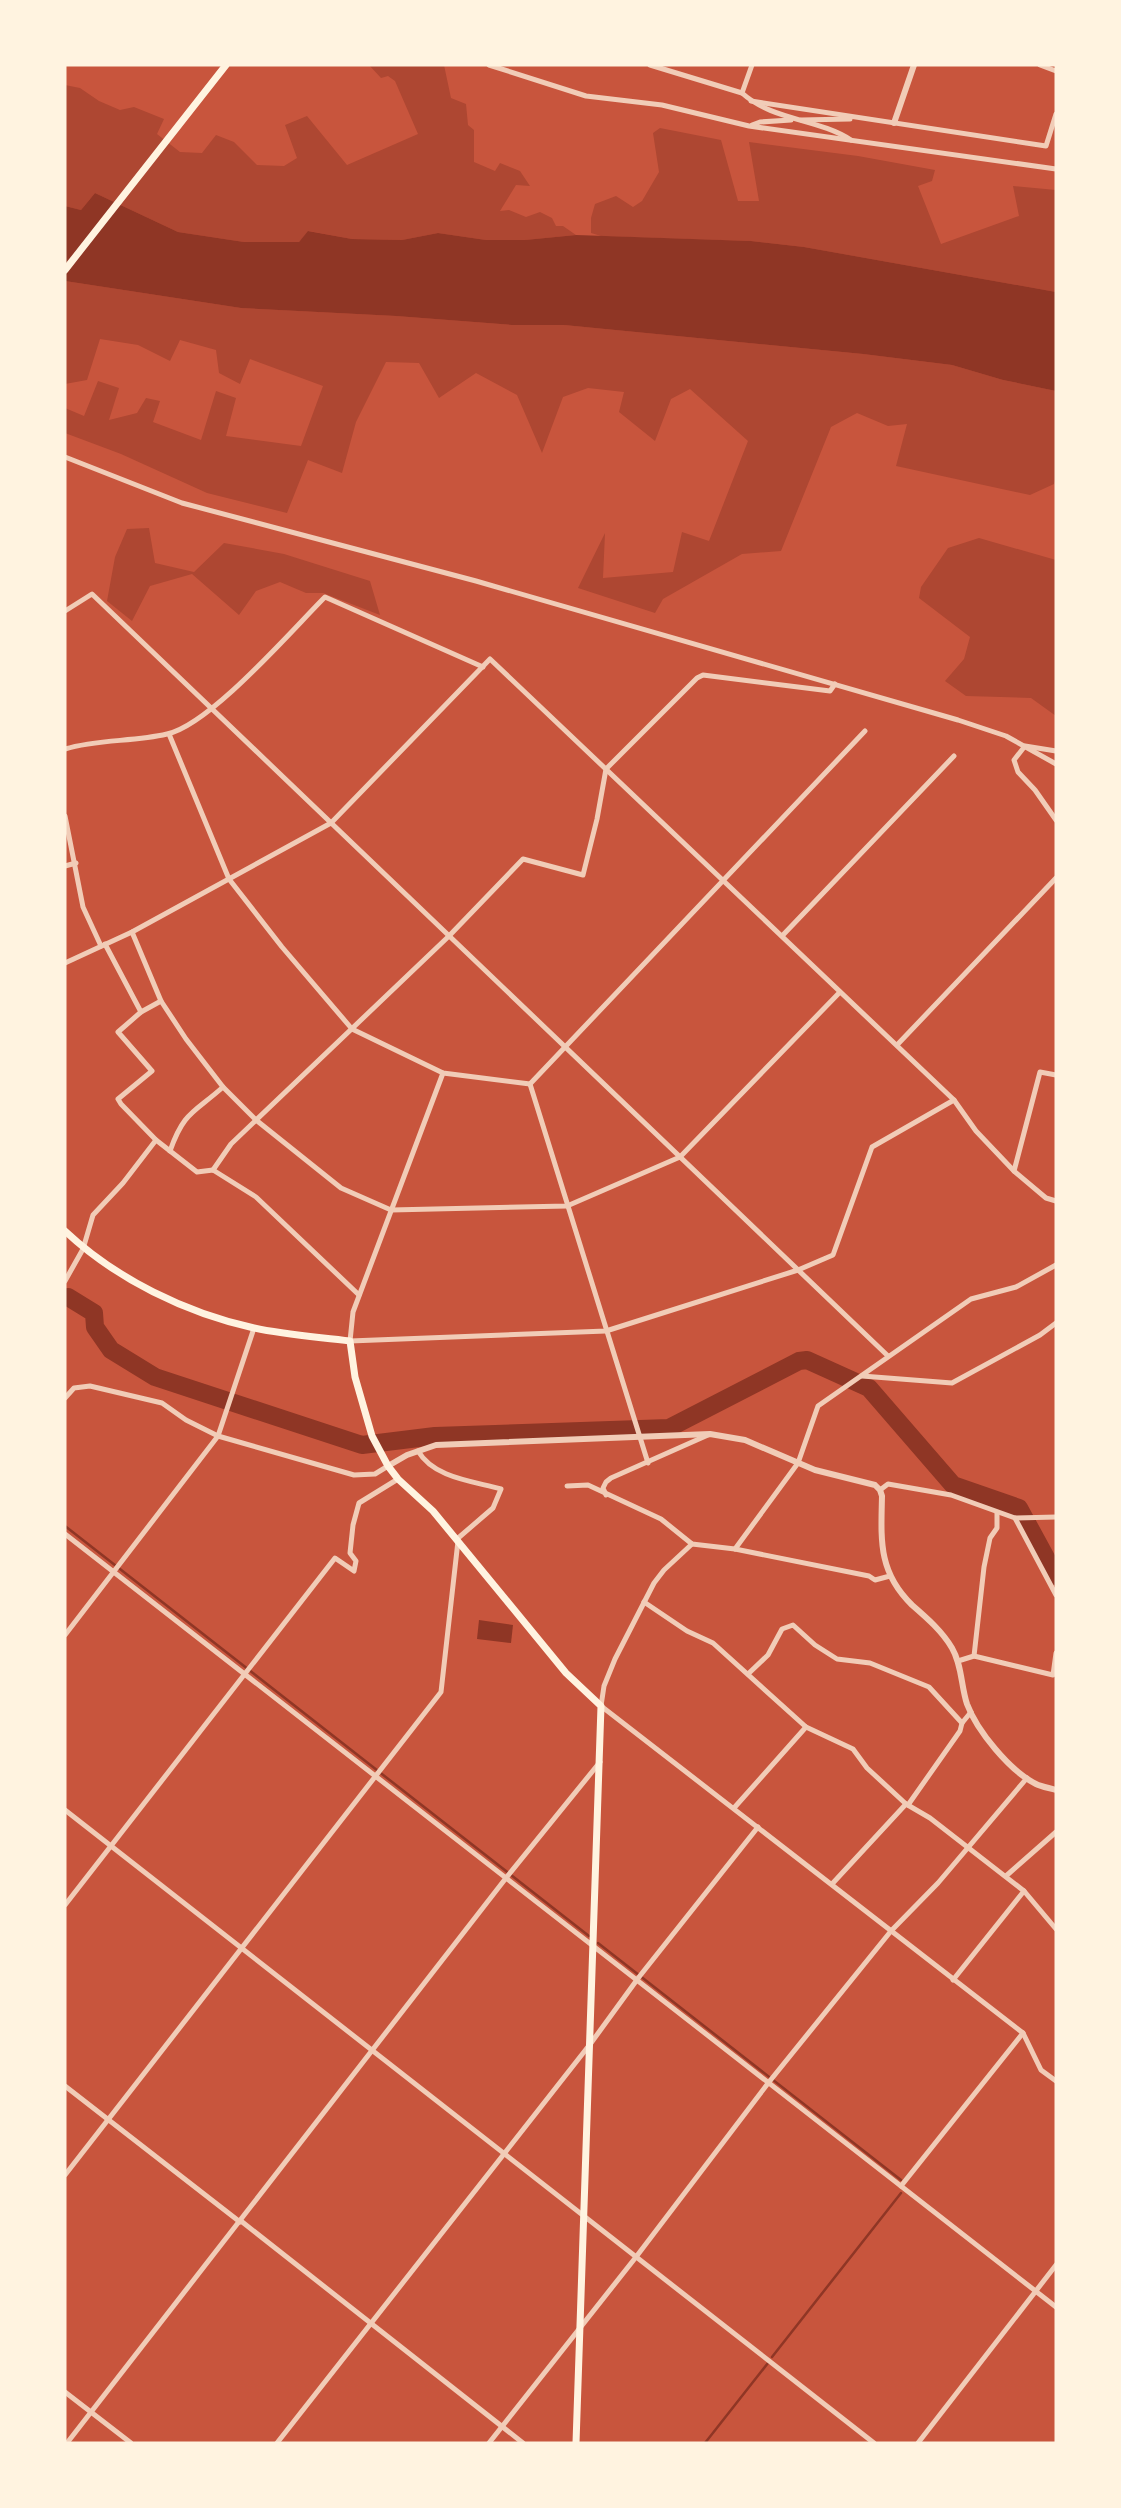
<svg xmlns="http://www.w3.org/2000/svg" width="1121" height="2508" font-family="'Titillium Web',sans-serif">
<rect width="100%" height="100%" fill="#c8553d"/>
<g fill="#ae4732">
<path d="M369 65H444L451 98 466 104 468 125 474 130V162L495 171 500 163 520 171 530 186 516 185 500 211 509 210 526 217 540 212 552 218 556 226H563L576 235 525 240H486L438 233 402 240 352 239 309 231 299 242H244L178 232 95 193 81 210 65 206V85L80 88 99 101 120 110 134 107 164 119 157 134 180 152 202 153 216 135 234 142 257 165 284 166 297 158 285 125 307 116 347 165 418 134 395 81 388 76 381 78Z"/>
<path d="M660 128 721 140 738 201H759L749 142 858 156 935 170 932 181 918 186 941 244 1019 216 1013 186 1056 190V292L804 247 751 241 601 236 591 233V218L595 204 616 196 633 207 642 201 659 172 653 133Z"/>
<path d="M65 281 241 308 396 316 512 325H564L863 354 952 365 1003 380 1056 391V476L1054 484 1030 495 896 466 907 424 888 426 857 413 831 427 781 551 742 554 663 599 655 613 578 588 605 533 603 578 673 572 682 532 709 541 748 441 690 389 671 399 655 441 619 412 624 392 588 388 563 397 542 453 517 395 476 373 439 398 419 363 386 362 356 422 342 473 308 460 287 513 207 493 121 454 65 433V408L84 416 98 381 119 388 109 420 137 413 146 398 160 401 153 422 201 440 216 391 236 398 226 436 301 446 323 386 250 359 240 384 219 373 216 350 180 340 170 361 138 345 100 339 87 380 65 384Z"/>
<path d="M149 528 155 563 194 572 224 543 284 554 370 581 380 615 323 593H306L280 582 256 591 239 615 192 574 150 586 132 621 107 601 115 557 127 529Z"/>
<path d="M979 538 1056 560V716L1031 698 966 696 945 681 964 659 970 637 919 598 921 587 948 548Z"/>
</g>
<g fill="#8f3625">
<path d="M95 193 178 232 244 242H299L308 231 352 239 402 240 438 233 486 240H525L576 235 751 241 804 247 1056 292V391L1003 380 952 365 863 354 564 325H512L396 316 241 308 65 281V206L81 210Z"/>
<path d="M479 1620 513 1625 511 1643 477 1639Z"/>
</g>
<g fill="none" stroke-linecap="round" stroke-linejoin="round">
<g stroke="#8f3625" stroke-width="2.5">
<path d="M65 1526 589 1936"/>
<path d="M598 1943 901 2180"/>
<path d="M772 2357 901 2193"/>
<path d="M705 2443 768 2363"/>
</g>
<path stroke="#8f3625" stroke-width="18" d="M68 1297 94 1313 95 1327 111 1350 155 1377 362 1445 435 1436 669 1428 799 1361 807 1360 869 1388 953 1485 1019 1508 1056 1576"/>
<g stroke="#f1ccb7" stroke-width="5">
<path d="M489 65 586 96 662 105 749 126 1056 169"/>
<path d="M650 65 742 93"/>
<path d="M752 65 742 93C773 121 817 118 851 140"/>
<path d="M1040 65 1056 71"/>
<path d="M751 101 1046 146 1056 114"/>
<path d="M801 120 850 119"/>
<path d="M752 125 760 122 791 120"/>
<path d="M65 457 182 503 476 581 958 720 1006 736 1056 764"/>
<path d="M65 611 92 594 888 1356"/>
<path d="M169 734 229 879 282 947 352 1029 443 1073 530 1084 865 731"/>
<path d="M65 749C98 739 133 742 167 734 210 725 291 631 325 597L483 667"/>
<path d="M1056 751 1025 746 1014 760 1018 772 1035 790 1056 820"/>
<path d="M65 816 83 907 101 946"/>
<path d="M65 866 76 863"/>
<path d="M132 932 161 1001 186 1039 223 1087 256 1120 341 1188 391 1210 567 1206 680 1157 840 992"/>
<path d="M782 936 954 756"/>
<path d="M105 944 141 1012"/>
<path d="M65 963 132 932 331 823 490 659 954 1100 976 1131 1014 1171"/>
<path d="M161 1001 141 1012 118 1032 152 1071 118 1099 121 1104 156 1140 197 1172 213 1170 256 1197 359 1295"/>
<path d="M897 1045 1056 878"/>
<path d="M443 1073 353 1312 350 1341 606 1331 798 1270 833 1255 872 1147 954 1100"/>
<path d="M1056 1075 1040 1072 1014 1171 1046 1198 1056 1201"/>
<path d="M530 1084 648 1463"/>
<path d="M170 1151C184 1111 194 1113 223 1087"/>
<path d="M213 1170 231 1144 449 936 523 859 583 875 597 819 606 769 697 678 703 675 830 691 835 684"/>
<path d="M65 1281 83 1249 93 1215 123 1183 156 1140"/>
<path d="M862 1376 952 1383 1040 1335 1056 1323"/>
<path d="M65 1398 74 1388 90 1386 162 1403 186 1420 218 1436 354 1475 375 1474 388 1466"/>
<path d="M418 1451C434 1478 472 1481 501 1489L493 1508 457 1539"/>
<path d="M567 1486 588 1485 661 1519 692 1544 735 1549 869 1576 875 1580 890 1576"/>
<path d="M880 1490 888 1484 951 1495 1015 1518 1056 1517"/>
<path d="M606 1495 603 1488 606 1482 611 1478 708 1435"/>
<path d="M1015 1518 1056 1595"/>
<path d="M65 1534 1056 2307"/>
<path d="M692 1544 664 1570 654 1583 615 1659 604 1686 601 1706 1023 2033 1041 2070 1056 2081"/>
<path d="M735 1549 798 1463 818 1406 971 1299 1016 1287 1056 1265"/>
<path d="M644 1602 687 1631 713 1643 806 1727 853 1749 867 1768 906 1804 930 1818 1024 1891 1056 1929"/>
<path d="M65 1635 218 1436 254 1328"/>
<path d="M974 1656 984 1567 990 1538 997 1528V1513"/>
<path d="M958 1661 974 1656 1053 1675 1056 1653"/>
<path d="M748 1674 768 1655 782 1629 793 1625 815 1645 837 1659 870 1663 929 1687 962 1723"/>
<path d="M908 1805 960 1731 962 1723 971 1712"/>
<path d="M734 1808 806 1727"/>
<path d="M65 1810 874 2443"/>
<path d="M1006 1876 1056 1832"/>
<path d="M832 1884 906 1804"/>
<path d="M65 1905 335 1558 354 1571 356 1561 350 1553 353 1525 359 1503 398 1479"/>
<path d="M953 1980 1024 1891"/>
<path d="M65 2086 240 2222"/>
<path d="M65 2175 441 1692 458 1541"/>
<path d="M901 2186 1023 2033"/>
<path d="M241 2221 523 2443"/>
<path d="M65 2392 131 2443"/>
<path d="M67 2443 506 1878 600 1762"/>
<path d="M277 2443 591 2043 639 1977 758 1827"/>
<path d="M489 2443 636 2257 769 2082 891 1931 938 1883 1027 1778"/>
<path d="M918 2443 1056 2265"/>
</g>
<g stroke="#f1ccb7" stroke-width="6">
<path d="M894 123 914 65"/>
<path d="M388 1466 407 1455 436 1445 710 1434 745 1440 815 1470 875 1485 880 1490 882 1496C881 1540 878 1572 912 1605 927 1618 942 1631 952 1648 962 1665 961 1686 967 1704 977 1731 1010 1771 1036 1784 1042 1787 1050 1788 1056 1790"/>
</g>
<g stroke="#fff3e0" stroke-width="7">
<path d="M65 270 226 65"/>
<path d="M65 1231C116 1279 186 1313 254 1328 285 1335 319 1337 350 1341L355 1377 372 1436 388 1466 398 1479 433 1511 566 1673 601 1706 576 2443"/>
</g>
</g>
<rect width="1121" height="2508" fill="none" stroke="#fff3e0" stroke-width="133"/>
</svg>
